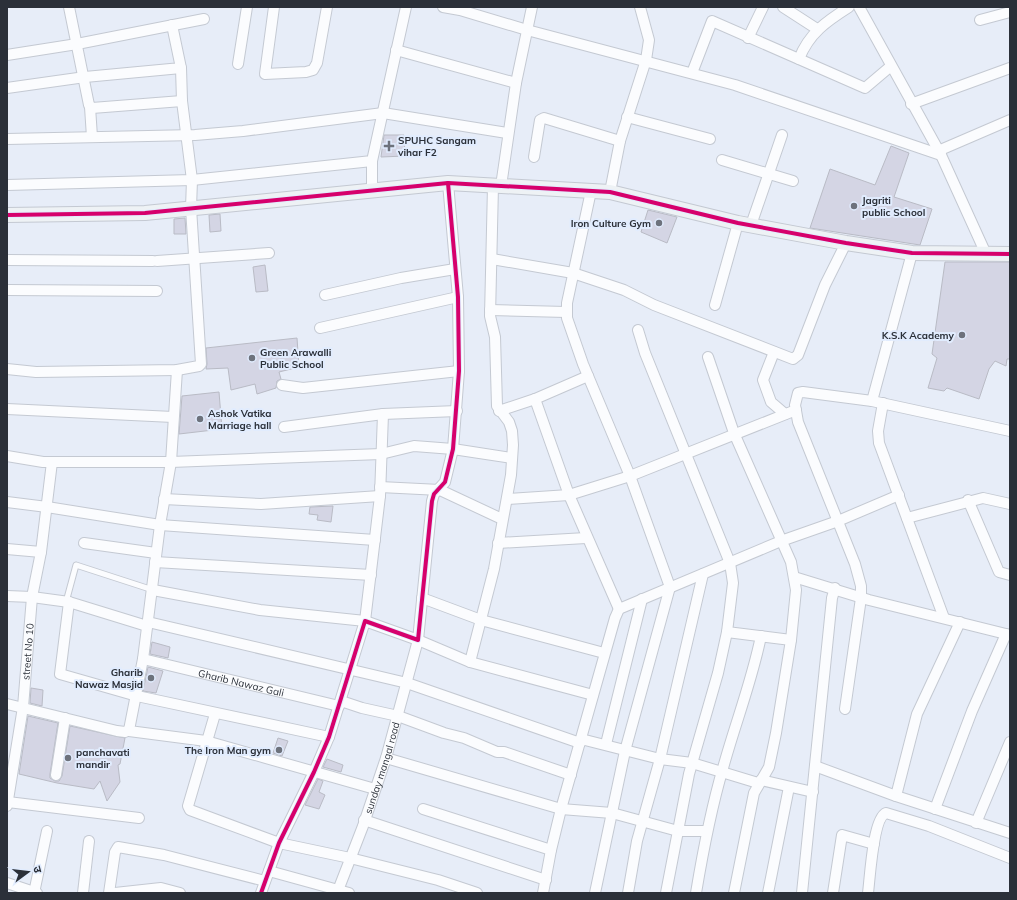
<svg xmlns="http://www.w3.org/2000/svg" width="1017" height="900" font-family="Mulish,'Noto Sans Devanagari',sans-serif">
<rect width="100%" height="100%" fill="#e7edf8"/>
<g fill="#d4d5e4" stroke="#b9bbc5">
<path d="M384 135H404L405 156 381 157Z"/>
<path d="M891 146 909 153 894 197 932 209 920 245 810 228 830 169 875 185Z"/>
<path d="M648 210 677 217 667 243 641 232Z"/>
<path d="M220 214 221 231 210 232 209 215Z"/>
<path d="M185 218 186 234H174V219Z"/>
<path d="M945 262H1010V359H1007L1006 366 995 361 989 369 979 399 947 388 944 391 928 388 937 358 932 354Z"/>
<path d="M265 265 268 291 256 292 253 267Z"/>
<path d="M297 338 299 367 279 372 281 379 277 381 276 388 257 394 255 384 231 390 228 368 206 369 207 364 206 348Z"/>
<path d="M219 392 222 429 179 434 182 396Z"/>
<path d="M333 506 331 522 317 520 318 515 309 514 310 507Z"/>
<path d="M152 642 170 647 168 658 150 654Z"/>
<path d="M148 667 163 671 156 693 143 691Z"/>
<path d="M31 688 43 690 42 706 30 703Z"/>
<path d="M28 716 58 723 50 774V778L55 781H59L62 776 70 726 125 738 120 764 118 765 120 782 107 801 100 781 94 789 57 783 19 774Z"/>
<path d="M278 738 288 741 282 756 273 753Z"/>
<path d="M327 759 343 765 341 772 323 767Z"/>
<path d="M318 779 323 781 319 792 325 795 319 809 305 805Z"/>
</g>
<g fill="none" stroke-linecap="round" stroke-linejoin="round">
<defs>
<path id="lane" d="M66 602 76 565 153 590"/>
<g id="street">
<path d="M69 7 89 105 92 108 182 101"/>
<path d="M274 7 265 74 306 72 313 70 317 63 327 7"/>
<path d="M443 7 460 10 527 30 735 85 941 155"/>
<path d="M783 7 817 29"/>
<path d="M859 7 941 155 986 254"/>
<path d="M980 20 1010 12"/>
<path d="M748 38 763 7"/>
<path d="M396 50 516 83"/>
<path d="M7 55 77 44 204 19"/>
<path d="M799 59C809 33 827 21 849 7"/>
<path d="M238 64 247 7"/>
<path d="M692 73 712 21 865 88 891 66"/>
<path d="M7 88 85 77 181 68 172 25"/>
<path d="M911 104 1010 68"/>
<path d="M90 107 92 137"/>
<path d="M627 117 710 139"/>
<path d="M7 139 195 135 243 131 383 113 507 133"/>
<path d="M938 151 1010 120"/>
<path d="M534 157 540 120 544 118 620 141"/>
<path d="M722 160 793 181"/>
<path d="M372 161V191"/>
<path d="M7 185 192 180 372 161 406 7"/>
<path d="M501 186 516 83 532 7"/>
<path d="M591 191 567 303V318L583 364 630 476 670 587 625 751 595 893"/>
<path d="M610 192 620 141 646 60 649 40 640 7"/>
<path d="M751 225 782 135"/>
<path d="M492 259 573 273 624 290 654 305 793 359 798 355 825 285 846 243"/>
<path d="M7 260 153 261"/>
<path d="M157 261 269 253"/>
<path d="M7 290 157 291"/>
<path d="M325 295 401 278 455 269"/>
<path d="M715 305 738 223"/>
<path d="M490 310 566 312"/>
<path d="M320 328 458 297"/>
<path d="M638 330 645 353 730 563 733 583 727 632 718 673 689 774 666 893"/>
<path d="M774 352 763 380 771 402 785 414"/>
<path d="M708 357 734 433 791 562 796 590 791 640 776 733 769 767 754 793 734 893"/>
<path d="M7 369 36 372 177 370 199 366 201 364 191 208 192 180 182 101 181 68"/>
<path d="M282 385 303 388 459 371"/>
<path d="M535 399 569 495 619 609"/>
<path d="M872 401 912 253"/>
<path d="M883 403 878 431 879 443 944 618"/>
<path d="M7 409 173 417"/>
<path d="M499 411 535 399 588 376"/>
<path d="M284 427 383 414 457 411"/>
<path d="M7 456 43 462H171L381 454 414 446 453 449 512 458"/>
<path d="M380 487 440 490 502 519"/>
<path d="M164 499 261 504 380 496"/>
<path d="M507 499 569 495 630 476 796 410"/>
<path d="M968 500 999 572 1010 575"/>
<path d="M7 502 47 507 160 525 375 540"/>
<path d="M907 518 983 498 1010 504"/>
<path d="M84 543 156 553"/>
<path d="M498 543 586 538"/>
<path d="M7 549 41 552"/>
<path d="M155 562 371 575"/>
<path d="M794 577 869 600 1010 635"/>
<path d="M153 590 260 610 365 621 380 496 383 414"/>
<path d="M7 596 32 597 69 602 147 626"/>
<path d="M422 598 481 620 604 653"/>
<path d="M69 602 60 674 137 696 329 737"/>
<path d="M148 622 407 683 580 743"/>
<path d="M727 632 791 640"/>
<path id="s1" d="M143 659 339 706"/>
<path d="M470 662 494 569 511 475 513 445 512 431 509 422 497 406 495 337 490 316 493 186"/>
<path d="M341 701 362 708 398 716 444 733 464 738 497 752H504L571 775"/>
<path d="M7 704 117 731 125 732 129 730 143 659 160 525 171 462 177 370"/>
<path d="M845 709 861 598V586L855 564 798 422 795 405 798 393 803 392 872 401 1010 431"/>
<path d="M215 714 188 806 190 810 279 843 350 858 438 880 477 893"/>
<path d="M129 731 206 741 375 789"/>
<path d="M581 739 660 759 692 763 758 783"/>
<path d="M606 744 642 599"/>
<path d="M386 758 561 809 612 813 678 831H707"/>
<path d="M815 766 896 796 1010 833"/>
<path d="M56 775 65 718"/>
<path d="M761 780 813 792"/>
<path d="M896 796 917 714 960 622"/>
<path d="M8 802 139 818"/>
<path id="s2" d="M7 806 23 707 32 597 41 552 52 462"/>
<path d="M423 809 551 850"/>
<path d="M935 809 972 711 1006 634"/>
<path d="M364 820 546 880"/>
<path d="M976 823 1010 742"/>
<path d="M269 871 349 893"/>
<path d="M7 883 37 893"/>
<path d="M34 893 47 831"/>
<path d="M83 893 89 841"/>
<path d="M109 893 115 852 118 847 164 855 265 881"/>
<path d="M115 893 161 888 180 893"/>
<path d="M261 893 279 843 314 772 329 737 365 621 418 640 432 501 434 494 445 482 453 449 459 371 458 297 448 183"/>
<path id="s3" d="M337 893 363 826 386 758 418 640 470 662 593 695"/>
<path d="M543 893 551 850 561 809 615 618 619 609 781 541 838 521 899 495"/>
<path d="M628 893 637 841 660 759 703 574"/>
<path d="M696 893C703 851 711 809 723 768 735 724 752 681 761 636"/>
<path d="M768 893 789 787"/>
<path d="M802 893 832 598 835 588"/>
<path d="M833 893 842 835 874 844"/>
<path d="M868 893C870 878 873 818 886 813L929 826 1010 858"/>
</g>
<path id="secondary" d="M7 215 145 213 448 183 610 192 738 223 846 243 912 253 1010 254"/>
</defs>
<use href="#lane" stroke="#c4c9d2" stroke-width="7"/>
<use href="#street" stroke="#c4c9d2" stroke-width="12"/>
<use href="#secondary" stroke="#c4c9d2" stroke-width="16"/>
<use href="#lane" stroke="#fbfcfe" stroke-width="5"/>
<use href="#street" stroke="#fbfcfe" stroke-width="10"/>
<use href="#secondary" stroke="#eef2f5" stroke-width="14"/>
<defs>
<g id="cycleway">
<path d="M7 215 145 213 448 183 610 192 738 223 846 243 912 253 1010 254"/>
<path d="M261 893 279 843 314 772 329 737 365 621 418 640 432 501 434 494 445 482 453 449 459 371 458 297 448 183"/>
</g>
</defs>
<use href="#cycleway" stroke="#e1ecfe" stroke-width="6"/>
<use href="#cycleway" stroke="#d6006c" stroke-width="4"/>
</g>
<g fill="#6d727c" stroke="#e1ecfe" stroke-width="1.5">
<path d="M387 140h4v4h4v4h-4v4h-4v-4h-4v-4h4z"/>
<circle cx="854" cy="206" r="4"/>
<circle cx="659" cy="223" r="4"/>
<circle cx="962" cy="335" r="4"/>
<circle cx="252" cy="358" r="4"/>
<circle cx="200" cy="419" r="4"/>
<circle cx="151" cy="678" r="4"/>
<circle cx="279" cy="750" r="4"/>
<circle cx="68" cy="758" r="4"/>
</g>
<g text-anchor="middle" stroke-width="4" stroke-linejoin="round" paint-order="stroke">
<g font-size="10" font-weight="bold" fill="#2b3039" stroke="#e1ecfe" text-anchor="start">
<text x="398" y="144">SPUHC Sangam<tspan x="398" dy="12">vihar F2</tspan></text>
<text x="862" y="204">Jagriti<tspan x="862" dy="12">public School</tspan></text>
<text x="651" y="227" text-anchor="end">Iron Culture Gym</text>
<text x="954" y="339" text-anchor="end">K.S.K Academy</text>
<text x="260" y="356">Green Arawalli<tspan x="260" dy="12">Public School</tspan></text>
<text x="208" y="417">Ashok Vatika<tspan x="208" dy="12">Marriage hall</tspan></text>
<text x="143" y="676" text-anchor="end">Gharib<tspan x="143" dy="12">Nawaz Masjid</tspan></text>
<text x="271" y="754" text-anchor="end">The Iron Man gym</text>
<text x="76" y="756">panchavati<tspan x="76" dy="12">mandir</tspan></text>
</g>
<g font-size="10" fill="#2b3039" stroke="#e1ecfe">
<text dy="4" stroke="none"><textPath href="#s2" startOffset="156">street No 10</textPath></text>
<text dy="4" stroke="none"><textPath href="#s1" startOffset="101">Gharib Nawaz Gali</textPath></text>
<text dy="4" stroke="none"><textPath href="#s3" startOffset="133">sunday mangal road</textPath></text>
</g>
</g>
<rect width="1017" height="900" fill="none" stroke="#2b3039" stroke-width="16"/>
<g transform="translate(28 872) rotate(75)" stroke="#e1ecfe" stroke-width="3" paint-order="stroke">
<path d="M0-3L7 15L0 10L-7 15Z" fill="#2b3039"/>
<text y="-6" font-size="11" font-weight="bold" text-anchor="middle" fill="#2b3039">उ</text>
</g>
</svg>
